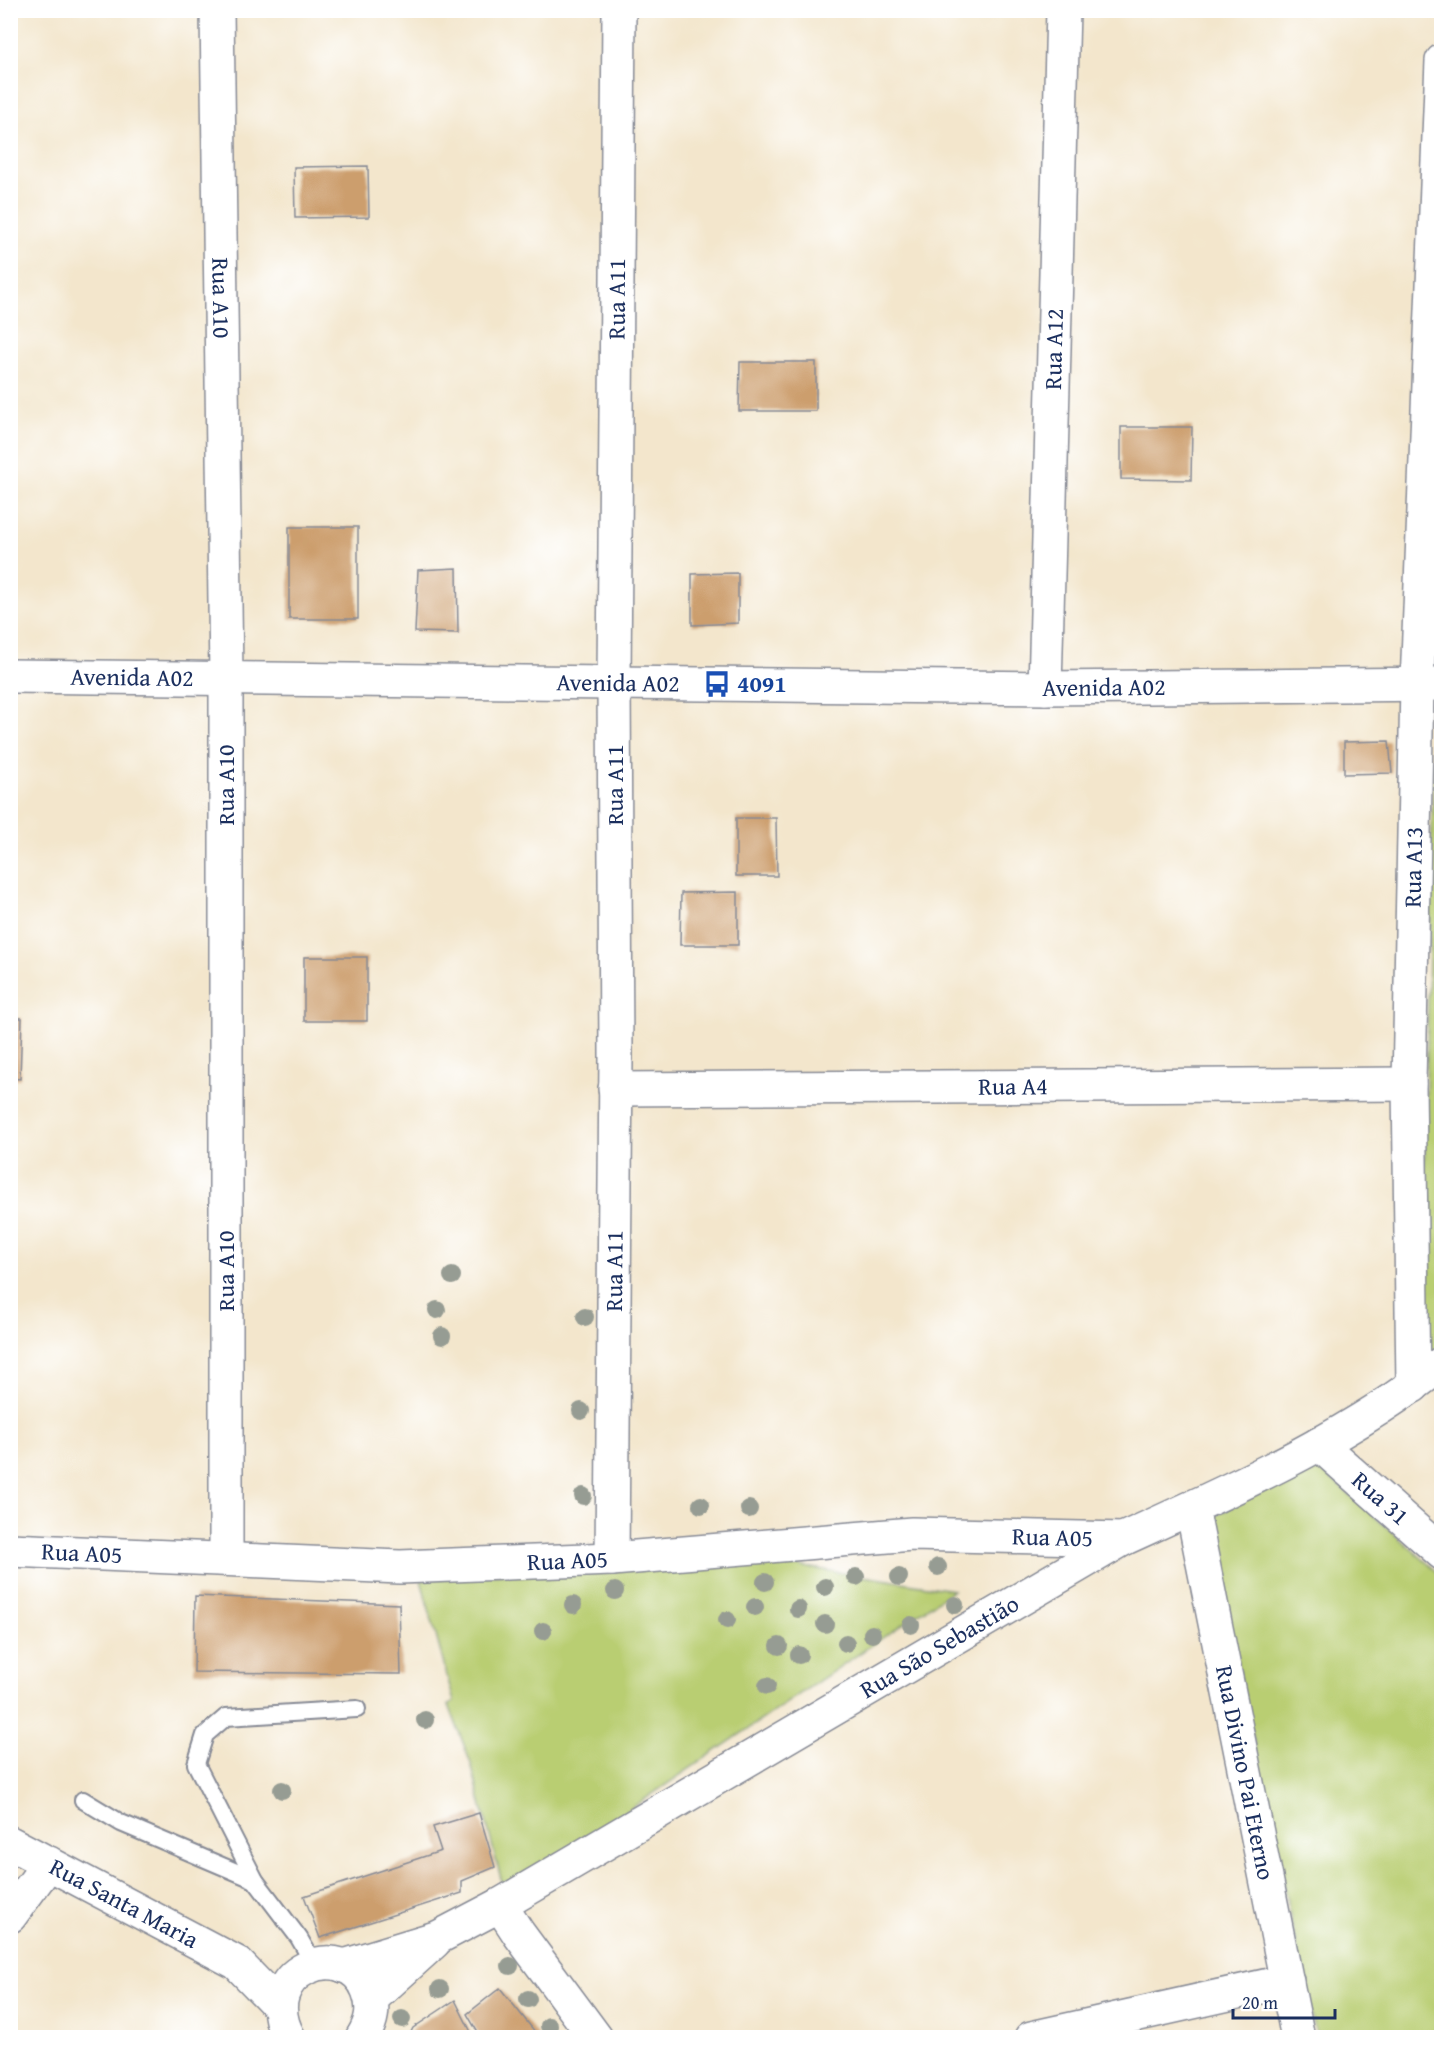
<svg xmlns="http://www.w3.org/2000/svg" width="1452" height="2048" font-family="'Gentium Book Plus',serif">
<rect width="100%" height="100%" fill="#fff"/>
<filter id="ink" filterUnits="userSpaceOnUse"><feTurbulence type="fractalNoise" baseFrequency=".0167" numOctaves="2"/><feDisplacementMap in="SourceGraphic" scale="12" xChannelSelector="R" yChannelSelector="G"/><feConvolveMatrix kernelMatrix="1 2 1 2 8 2 1 2 1" color-interpolation-filters="sRGB"/></filter>
<filter id="wash" filterUnits="userSpaceOnUse"><feTurbulence type="fractalNoise" baseFrequency=".008" numOctaves="4" result="noise"/><feDisplacementMap in="SourceGraphic" scale="24" xChannelSelector="R" yChannelSelector="G"/><feGaussianBlur stdDeviation="1.35" result="paint"/><feColorMatrix in="noise" values="0 0 0 0 0 0 0 0 0 0 0 0 0 0 0 0 0 1.4 0 .05"/><feComposite in="paint" operator="in"/></filter>
<g filter="url(#wash)">
<rect width="100%" height="100%" fill="#f3e6cc"/>
<g fill="#b9ce72" stroke="#6a7e68" stroke-width="1.5">
<path d="M1441 726 1442 1355H1420L1434 736Z"/>
<path d="M1310 1460 1441 1575V2037H1317L1304 1984 1208 1520 1264 1489Z"/>
<path d="M734 1556 953 1590 505 1894 471 1764 449 1705 454 1702 421 1580Z"/>
</g>
<g id="blocks">
<g fill="#cc9e6d">
<path d="M368 166 369 217 295 218 294 167Z"/>
<path d="M740 362H816V411H739Z"/>
<path d="M1121 427H1192L1191 480 1121 479Z"/>
<rect x="289" y="527" width="69" height="92"/>
<path d="M457 568 458 633 415 632 418 570Z"/>
<path d="M738 573V623L692 625V574Z"/>
<path d="M1389 741 1392 773 1344 774V742Z"/>
<path d="M736 818H776L777 876H736Z"/>
<path d="M738 892V945H680L681 893Z"/>
<rect x="304" y="957" width="63" height="64"/>
<path d="M10 1018H22L20 1079 10 1078Z"/>
<path d="M195 1596 399 1604 401 1674 194 1672Z"/>
<path d="M479 1813 495 1867 462 1881V1893L320 1938 304 1896 441 1851 433 1827Z"/>
<path d="M500 1988 540 2038H481L467 2014Z"/>
<path d="M455 2000 474 2038H408L413 2028Z"/>
</g>
</g>
</g>
<g filter="url(#ink)">
<use href="#blocks" fill-opacity="0" stroke="#878a95" stroke-width="1.5"/>
<g fill="none" stroke-linecap="round" stroke-linejoin="round">
<defs>
<g id="lane">
<path d="M83 1800 121 1823 255 1880"/>
<path d="M314 1964 299 1938 255 1880 196 1764 205 1735 226 1717 357 1709"/>
</g>
<g id="street">
<path id="s1" d="M217 10 226 677V1559"/>
<path id="s2" d="M10 676 1045 688 1442 684"/>
<path id="s3" d="M1045 688 1063 10"/>
<path id="s4" d="M615 1089 1409 1084"/>
<path id="s5" d="M1413 1386 1409 1084 1417 684 1442 61"/>
<path id="s6" d="M1319 1444 1442 1553"/>
<path id="s7" d="M1192 1508 1298 2038"/>
<path id="s8" d="M10 1550 400 1567 612 1559 912 1534 1123 1539"/>
<path id="s9" d="M612 1559 616 1056 614 682 619 10"/>
<path id="s10" d="M10 1843 237 1963 279 2006"/>
<path d="M500 1905 519 1934 596 2038"/>
<path d="M10 1916 49 1863"/>
<path id="s11" d="M344 1966 439 1937 500 1905 1123 1539C1230 1490 1350 1438 1442 1363"/>
<path d="M371 1999 434 1942"/>
<path d="M289 2038C252 1970 346 1935 368 1990 375 2008 372 2022 362 2038"/>
<path d="M1031 2038 1287 1981"/>
</g>
</defs>
<use href="#lane" stroke="#878a95" stroke-width="20"/>
<use href="#street" stroke="#878a95" stroke-width="36"/>
<use href="#lane" stroke="#fff" stroke-width="16"/>
<use href="#street" stroke="#fff" stroke-width="33"/>
</g>
<g fill="#969c93">
<circle cx="452" cy="1276" r="9"/>
<circle cx="437" cy="1310" r="9"/>
<circle cx="585" cy="1317" r="9"/>
<circle cx="442" cy="1336" r="9"/>
<circle cx="581" cy="1411" r="9"/>
<circle cx="583" cy="1496" r="9"/>
<circle cx="701" cy="1505" r="9"/>
<circle cx="749" cy="1509" r="9"/>
<circle cx="938" cy="1567" r="9"/>
<circle cx="856" cy="1577" r="9"/>
<circle cx="899" cy="1577" r="9"/>
<circle cx="765" cy="1582" r="9"/>
<circle cx="825" cy="1587" r="9"/>
<circle cx="615" cy="1591" r="9"/>
<circle cx="573" cy="1605" r="9"/>
<circle cx="955" cy="1605" r="9"/>
<circle cx="755" cy="1607" r="9"/>
<circle cx="798" cy="1609" r="9"/>
<circle cx="727" cy="1620" r="9"/>
<circle cx="825" cy="1624" r="9"/>
<circle cx="911" cy="1625" r="9"/>
<circle cx="543" cy="1631" r="9"/>
<circle cx="872" cy="1634" r="9"/>
<circle cx="846" cy="1643" r="9"/>
<circle cx="779" cy="1646" r="9"/>
<circle cx="799" cy="1655" r="9"/>
<circle cx="767" cy="1686" r="9"/>
<circle cx="425" cy="1720" r="9"/>
<circle cx="282" cy="1790" r="9"/>
<circle cx="510" cy="1966" r="9"/>
<circle cx="440" cy="1989" r="9"/>
<circle cx="528" cy="1999" r="9"/>
<circle cx="402" cy="2019" r="9"/>
<circle cx="549" cy="2026" r="9"/>
</g>
</g>
<defs>
<symbol id="bus-bare" viewBox="-9 -9 18 18"><path d="M-5-6H5V4H4V6H2V4H-2V6H-4V4H-5ZM-3.5-4V0h7V-4ZM-3.5 1.2v1.5H-2V1.2ZM2 1.2v1.5H3.5V1.2Z" fill="#1a4fb4" stroke="#fff" stroke-width="2.5" paint-order="stroke"/></symbol>
</defs>
<g fill-rule="evenodd">
<use href="#bus-bare" x="698" y="665" width="38" height="38"/>
</g>
<g text-anchor="middle" stroke-width="5" stroke-linejoin="round" paint-order="stroke">
<g font-size="24" fill="#1b2f5e" stroke="#fff">
<text dy="8" stroke="none"><textPath href="#s1" startOffset="288">Rua A10</textPath></text>
<text dy="8" stroke="none"><textPath href="#s9" startOffset="1260">Rua A11</textPath></text>
<text dy="8" stroke="none"><textPath href="#s3" startOffset="339">Rua A12</textPath></text>
<text dy="8" stroke="none"><textPath href="#s2" startOffset="122">Avenida A02</textPath></text>
<text dy="8" stroke="none"><textPath href="#s2" startOffset="608">Avenida A02</textPath></text>
<text dy="8" stroke="none"><textPath href="#s2" startOffset="1094">Avenida A02</textPath></text>
<text transform="translate(226 785) rotate(-90)" y="8">Rua A10</text>
<text transform="translate(615 785) rotate(-90)" y="8">Rua A11</text>
<text dy="8" stroke="none"><textPath href="#s5" startOffset="519">Rua A13</textPath></text>
<text dy="8" stroke="none"><textPath href="#s4" startOffset="398">Rua A4</textPath></text>
<text transform="translate(226 1271) rotate(-90)" y="8">Rua A10</text>
<text dy="8" stroke="none"><textPath href="#s9" startOffset="288">Rua A11</textPath></text>
<text dy="8" stroke="none"><textPath href="#s6" startOffset="82">Rua 31</textPath></text>
<text dy="8" stroke="none"><textPath href="#s8" startOffset="1044">Rua A05</textPath></text>
<text dy="8" stroke="none"><textPath href="#s8" startOffset="72">Rua A05</textPath></text>
<text dy="8" stroke="none"><textPath href="#s8" startOffset="558">Rua A05</textPath></text>
<text dy="8" stroke="none"><textPath href="#s11" startOffset="678">Rua São Sebastião</textPath></text>
<text dy="8" stroke="none"><textPath href="#s7" startOffset="270">Rua Divino Pai Eterno</textPath></text>
<text dy="8" stroke="none"><textPath href="#s10" startOffset="129">Rua Santa Maria</textPath></text>
</g>
<g font-size="24" font-weight="bold" fill="#164399" stroke="#fff" text-anchor="start">
<text x="737" y="692">4091</text>
</g>
</g>
<rect width="1452" height="2048" fill="none" stroke="#fff" stroke-width="36"/>
<path d="M1233 2009v9h102v-9" fill="none" stroke="#1b2f5e" stroke-width="3"/>
<text x="1242" y="2009" font-size="18" fill="#1b2f5e" stroke="#ffffff" stroke-width="4.5" paint-order="stroke">20 m</text>
</svg>
